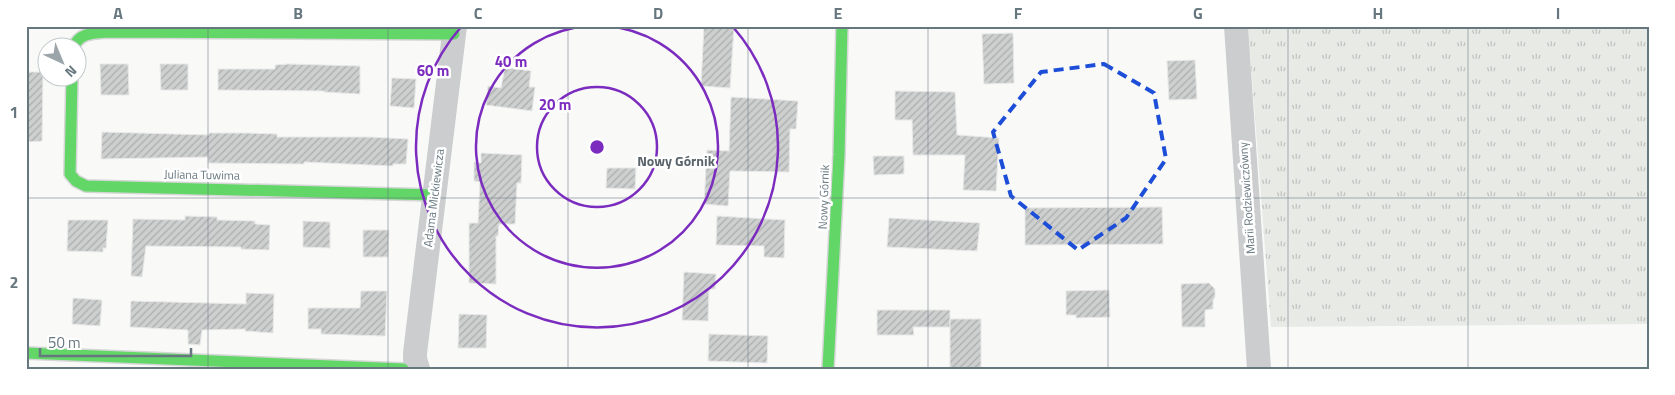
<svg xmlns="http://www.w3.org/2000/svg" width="1675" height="395" font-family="'Titillium Web',sans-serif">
<defs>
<pattern id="grass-tufts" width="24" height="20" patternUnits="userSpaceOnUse" patternTransform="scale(1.25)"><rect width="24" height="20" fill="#e8eae6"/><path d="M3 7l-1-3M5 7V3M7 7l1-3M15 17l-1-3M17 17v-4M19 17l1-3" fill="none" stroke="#c0c2c0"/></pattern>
<pattern id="building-hatch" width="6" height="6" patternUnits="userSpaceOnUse" patternTransform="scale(1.25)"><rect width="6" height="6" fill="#ced0d0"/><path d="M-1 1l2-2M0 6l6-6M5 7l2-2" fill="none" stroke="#abaeae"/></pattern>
</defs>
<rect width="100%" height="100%" fill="#f9f9f8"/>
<path fill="url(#grass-tufts)" d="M1248 26H1649V324L1271 327Z"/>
<g fill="url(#building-hatch)" stroke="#e8e8e8">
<path d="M704 26 734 27 730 88 701 86Z"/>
<path d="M1013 33 1014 83 984 84 982 34Z"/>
<path d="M1195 60 1197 99 1169 100 1167 61Z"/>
<path d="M100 64H128L129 95H101Z"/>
<path d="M160 64H188V90H161Z"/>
<path d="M288 64 360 66V94L324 92V91L218 90V69H275V65Z"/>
<path d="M505 67 531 71 529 87H535L532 111 486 105 488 86 501 88Z"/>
<path d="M26 72H43L42 141 26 142Z"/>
<path d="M392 78 416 79 414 108 390 106Z"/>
<path d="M895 91 955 92 957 135 999 138 996 191 963 190 965 155H913L912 120H895Z"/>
<path d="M731 97 798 101 796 129H790L789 172 730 171 728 206 704 204 707 150 729 151Z"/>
<path d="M102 132 209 135V133H246L277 134V137H369L408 139 406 164H393V166L304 162V164L208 163V157L101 159Z"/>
<path d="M481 153 522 155 521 183H517L515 224H499L498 236H496V284L469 283V223H478L480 182 474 181V162L481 163Z"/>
<path d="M873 156H904V174L874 175Z"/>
<path d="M607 168H636L635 189 606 188Z"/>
<path d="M1162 207 1163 244 1025 245V208Z"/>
<path d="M185 216 217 217V220L255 221V224L270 225 269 250 241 249V247L146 246 142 277 131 276 133 219 185 220Z"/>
<path d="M717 216 785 220 784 258 764 257V246L716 245Z"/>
<path d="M889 218 980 223 977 251 887 247Z"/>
<path d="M68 220H108L106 248H103V252L67 251Z"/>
<path d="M303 221 330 222V248L303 247Z"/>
<path d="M363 230H389L388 257H363Z"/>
<path d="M684 272 716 274 715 289H709L708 321 682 320Z"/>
<path d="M1209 283 1215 289V297L1213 300V309L1205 310V327H1182L1181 284Z"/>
<path d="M1109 290 1110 317 1076 318V315H1066V291Z"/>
<path d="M361 291H387L385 336 321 334V329H308V308H360Z"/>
<path d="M246 293 274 294 273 333 245 331V329L202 330 200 345 188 344V330L130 327 131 301 246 304Z"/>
<path d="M73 298 102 300 100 326 72 324Z"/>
<path d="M877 310H950V327H913L914 335H877Z"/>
<path d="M459 314 487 315 486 348H458Z"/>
<rect x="950" y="319" width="31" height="50"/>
<path d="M709 334 768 336 767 363 708 361Z"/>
</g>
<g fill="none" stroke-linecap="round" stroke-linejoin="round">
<defs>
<g id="fast">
<path d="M73 48C79 33 92 33 107 32L454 34"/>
<path d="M72 78 70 174 76 181 86 186 434 195"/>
<path d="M26 353 403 369"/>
<path d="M828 369 839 155 842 26"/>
</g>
</defs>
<use href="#fast" stroke="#d5d6d6" stroke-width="14"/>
<g stroke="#cbcdce" stroke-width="24">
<path d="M1236 26 1259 369"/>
<path d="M418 369 415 359V353L455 26"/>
</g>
<use href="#fast" stroke="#63d668" stroke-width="11"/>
</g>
<path fill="none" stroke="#1d4ed8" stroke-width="4" stroke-dasharray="10 6" stroke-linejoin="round" d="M1104 64 1154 93 1166 159 1126 218 1078 250 1011 196 993 132 1041 72Z"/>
<path fill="none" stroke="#67777f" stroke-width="1" stroke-opacity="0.55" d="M208 26V369M388 26V369M568 26V369M748 26V369M928 26V369M1108 26V369M1288 26V369M1468 26V369M26 198H1649"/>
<g fill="none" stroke="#7b2cbf" stroke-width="2.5">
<circle cx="597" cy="147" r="60"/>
<path d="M605 26A121 121 0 1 1 589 26"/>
<path d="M733 27A181 181 0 1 1 461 27"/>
</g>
<g text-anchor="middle" stroke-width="5" stroke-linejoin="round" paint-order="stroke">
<g font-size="12" fill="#67777f" stroke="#fff">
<text transform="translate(202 175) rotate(1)" y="4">Juliana Tuwima</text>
<text transform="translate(824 197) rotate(-88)" y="4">Nowy Górnik</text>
<text transform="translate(434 198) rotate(-83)" y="4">Adama Mickiewicza</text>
<text transform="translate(1247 198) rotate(-94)" y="4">Marii Rodziewiczówny</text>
</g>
<g font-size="14" font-weight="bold" fill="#59646b" stroke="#fff">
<text x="676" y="166">Nowy Górnik</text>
</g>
</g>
<circle cx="597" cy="147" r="8" fill="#7b2cbf" stroke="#fff" stroke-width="2.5"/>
<g font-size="15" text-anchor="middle" font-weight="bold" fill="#7b2cbf" stroke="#fff" stroke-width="5" stroke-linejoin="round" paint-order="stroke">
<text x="511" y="67">40 m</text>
<text x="433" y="76">60 m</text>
<text x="555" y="110">20 m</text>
</g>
<rect width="1675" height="395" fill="none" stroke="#ffffff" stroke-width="55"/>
<g transform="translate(62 62) rotate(136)"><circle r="24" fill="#ffffff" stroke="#c2c9cc"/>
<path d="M0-4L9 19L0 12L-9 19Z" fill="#9aa4a9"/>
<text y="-8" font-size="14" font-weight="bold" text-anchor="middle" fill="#67777f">N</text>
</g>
<path d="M40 348v8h151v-8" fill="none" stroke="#67777f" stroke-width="2.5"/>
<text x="48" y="348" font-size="15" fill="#67777f" stroke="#ffffff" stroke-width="4" paint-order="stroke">50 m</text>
<rect x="28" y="28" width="1620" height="340" fill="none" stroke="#67777f" stroke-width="2"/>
<g font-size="16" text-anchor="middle" font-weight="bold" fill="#67777f">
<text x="118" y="19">A</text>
<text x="298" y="19">B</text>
<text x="478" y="19">C</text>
<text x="658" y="19">D</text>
<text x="838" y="19">E</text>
<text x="1018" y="19">F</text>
<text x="1198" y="19">G</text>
<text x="1378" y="19">H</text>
<text x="1558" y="19">I</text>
<text x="14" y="118">1</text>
<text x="14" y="288">2</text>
</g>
</svg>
